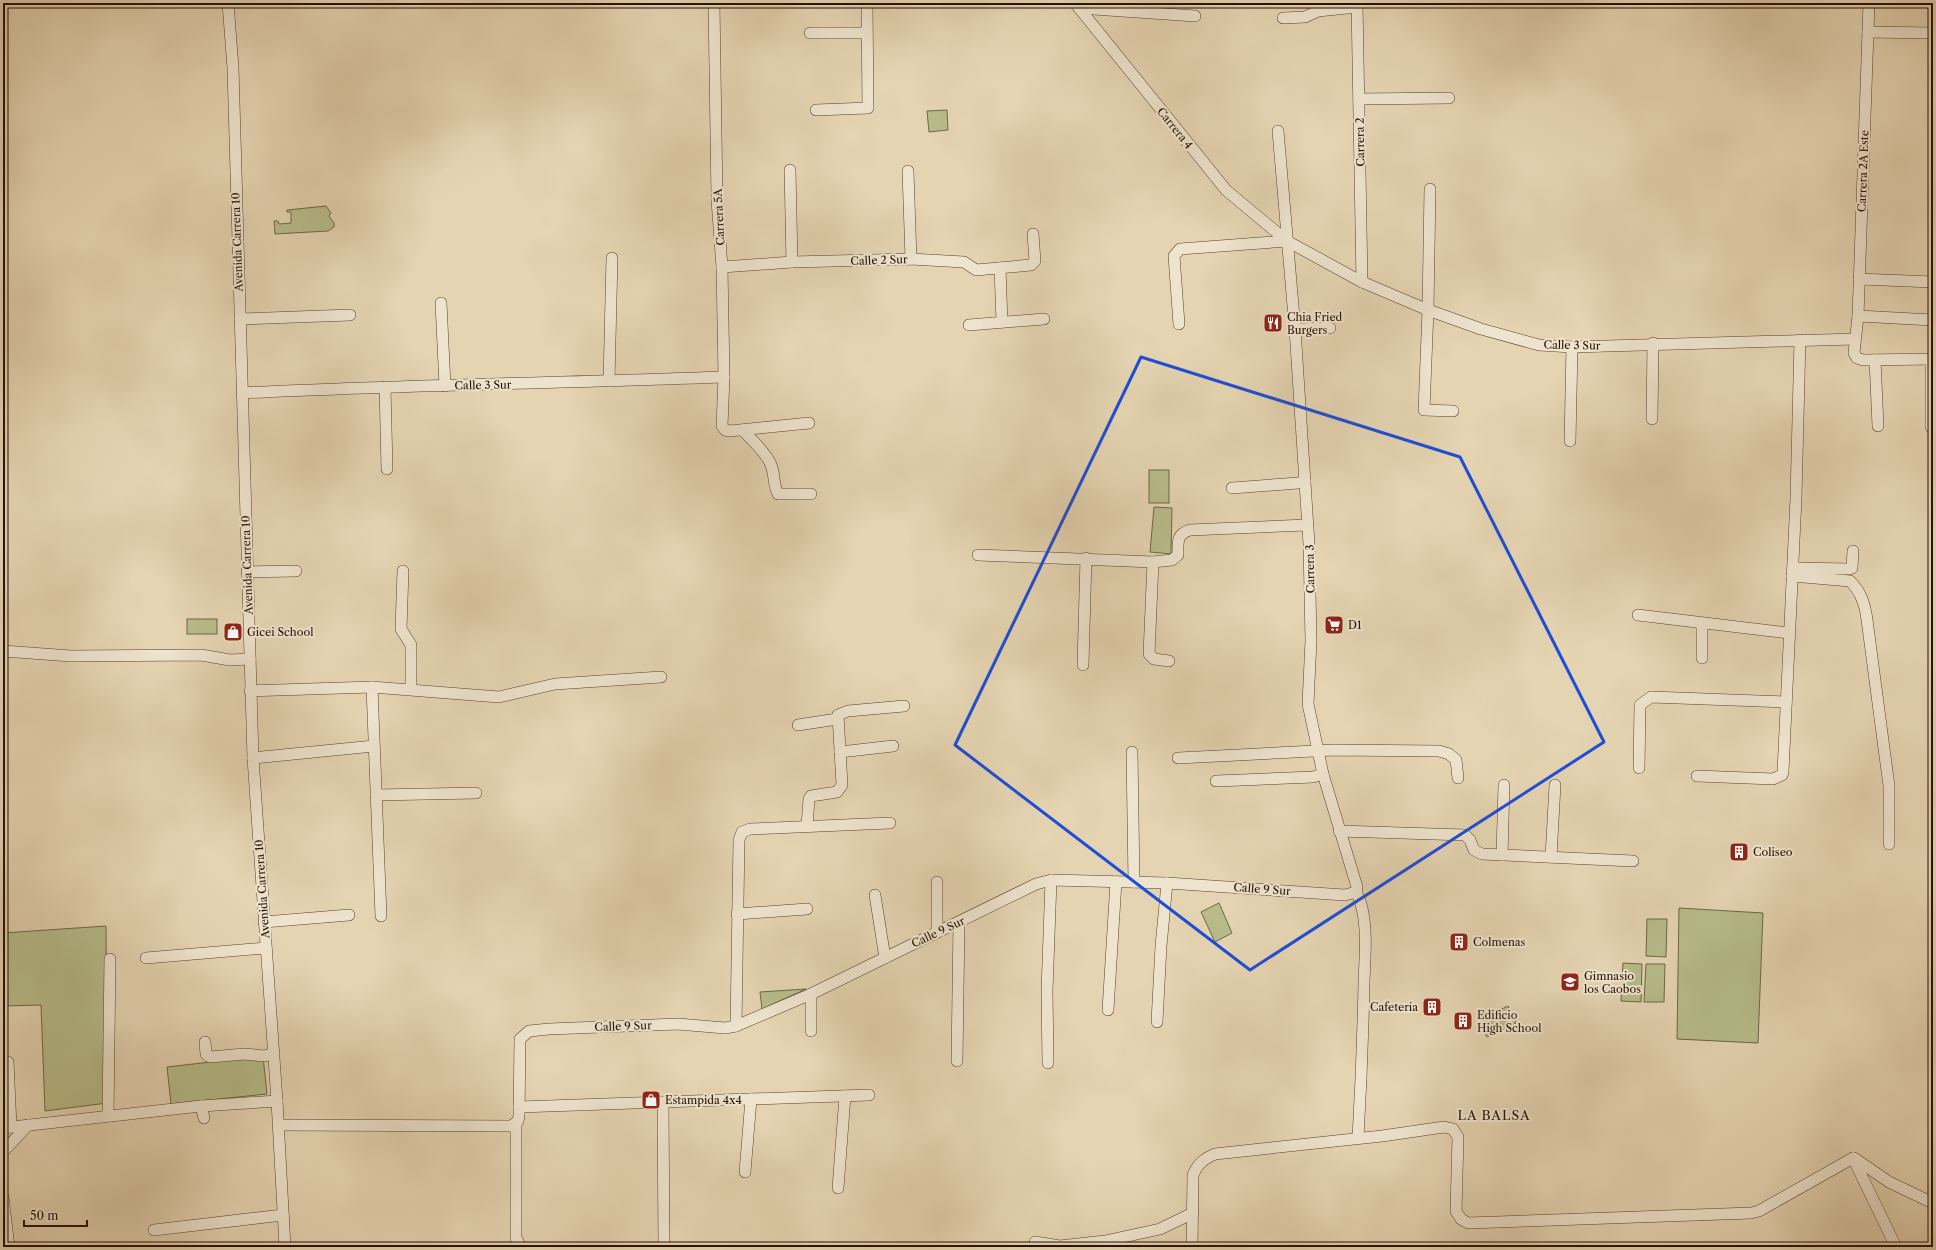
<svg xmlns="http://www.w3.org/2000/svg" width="1936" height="1250" font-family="'Libre Caslon Text',serif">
<rect width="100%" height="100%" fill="#e5d4b2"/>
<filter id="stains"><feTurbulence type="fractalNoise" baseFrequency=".005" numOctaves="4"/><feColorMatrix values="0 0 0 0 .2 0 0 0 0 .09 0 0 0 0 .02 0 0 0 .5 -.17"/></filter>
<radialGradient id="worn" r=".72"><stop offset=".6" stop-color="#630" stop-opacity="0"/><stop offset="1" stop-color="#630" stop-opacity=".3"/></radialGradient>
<g fill="#b7bc8a" stroke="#6f6646">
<path d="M947 110 948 130 929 132 927 111Z"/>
<path d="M326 206 331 213 329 216 334 223V227L328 231 275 234 274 221H278L279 224 291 223V212H287V210Z"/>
<rect x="1149" y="470" width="20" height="33"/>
<path d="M1154 507 1172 508 1171 554 1150 552Z"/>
<rect x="187" y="619" width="30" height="15"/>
<path d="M1219 903 1232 933 1215 942 1201 912Z"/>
<path d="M1679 908 1763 913 1758 1043 1677 1039Z"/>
<path d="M1647 919H1667L1666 957 1646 956Z"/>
<path d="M106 926 107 1103 45 1111 41 1005 3 1006V933Z"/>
<path d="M1623 963 1642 964 1641 1002 1621 1001Z"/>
<path d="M1646 964H1665L1664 1002H1644Z"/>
<path d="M806 989 762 1009 760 992Z"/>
<path d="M1508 1006 1516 1023 1487 1037 1479 1020Z"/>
<path d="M263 1056 267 1094 171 1104 167 1067Z"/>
</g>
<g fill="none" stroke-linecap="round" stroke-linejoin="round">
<defs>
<g id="minor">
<path d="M228 3 233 68 253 758 277 1101 285 1247"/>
<path d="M714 3 717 200 722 267 724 377 722 426 725 430 730 431 809 423"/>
<path d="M1075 3 1226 190 1287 241 1362 282 1428 310 1481 329 1539 345 1572 347 1855 339"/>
<path d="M1357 3 1362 282"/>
<path d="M1869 3 1858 316 1854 353 1857 358 1863 360 1933 359"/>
<path d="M1079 8 1195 16"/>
<path d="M1283 18 1305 17 1318 11 1357 7"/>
<path d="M1868 32 1933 33"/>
<path d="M810 33H866"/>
<path d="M1359 99 1449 98"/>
<path d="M816 110 868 108 867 3"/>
<path d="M1278 131 1295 329 1309 544 1311 640 1308 704 1323 774 1357 887 1356 892"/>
<path d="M790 170 792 262"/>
<path d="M908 171 911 259"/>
<path d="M1430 189 1428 310 1424 410 1453 411"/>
<path d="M722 267 792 262 911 259 964 262 976 270 1031 265 1035 261 1033 234"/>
<path d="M1000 268 1002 322"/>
<path d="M1859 279 1933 282"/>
<path d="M441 303 445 386"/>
<path d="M1858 316 1933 320"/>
<path d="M240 319 350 315"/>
<path d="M1179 324 1174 256 1180 249 1287 241"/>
<path d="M969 325 1044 319"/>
<path d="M1295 329 1330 328"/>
<path d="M1875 360 1878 426"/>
<path d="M609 381 612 258"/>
<path d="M385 387 387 469"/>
<path d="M242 393C402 385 563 383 724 377"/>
<path d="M1652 419 1653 343"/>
<path d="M1931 427V359"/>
<path d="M743 430C752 441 766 452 771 465 775 475 773 485 778 494H811"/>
<path d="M1570 441 1572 347"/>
<path d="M1232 488 1298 483 1305 481"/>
<path d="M978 555 1153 562 1172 560 1178 555C1178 543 1176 534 1190 530L1307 525"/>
<path d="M1153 562 1149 654 1154 659 1169 661"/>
<path d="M1793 568 1849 569 1852 568 1853 551"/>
<path d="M403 571 401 629 411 645V689"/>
<path d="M247 572 296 571"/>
<path d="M1792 576 1850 581C1861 592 1865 604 1867 620L1889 786V844"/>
<path d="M1638 615 1789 633"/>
<path d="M3 651 71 656 201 655 230 660 250 659"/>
<path d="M1702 658V624"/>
<path d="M1083 665 1086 558"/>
<path d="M372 687 381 916"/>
<path d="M250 691 372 687 499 697 555 684 661 677"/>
<path d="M798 725 837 719"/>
<path d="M840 752 893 746"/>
<path d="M1132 752 1134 882"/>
<path d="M253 758 374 746"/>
<path d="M1178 758 1333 750 1439 751 1449 754 1456 760 1458 778"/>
<path d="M1639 768 1640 705 1651 697 1786 702"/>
<path d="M1697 776 1773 779 1782 775 1783 772 1796 498 1800 340"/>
<path d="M1216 781 1313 777 1323 774"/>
<path d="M376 795 476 793"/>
<path d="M807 826 809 799 811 796 837 792 842 785 838 715 848 711 904 706"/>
<path d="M1339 831 1465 835 1470 840 1474 850 1482 854 1633 861"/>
<path d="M1502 855 1504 785"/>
<path d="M1551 857 1555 785"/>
<path d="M937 882V932"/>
<path d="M1356 892C1369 914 1365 956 1364 982 1363 1034 1361 1086 1358 1138"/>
<path d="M875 895 885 958"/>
<path d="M737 914 807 909"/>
<path d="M264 922 349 915"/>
<path d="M146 958 266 948"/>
<path d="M811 994V1031"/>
<path d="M1108 1010 1116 882"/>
<path d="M1157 1022 1161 946 1167 883"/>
<path d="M736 1026 739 840 742 832 750 829 890 823"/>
<path d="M205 1042 206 1054 210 1057 244 1054 265 1056 274 1053"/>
<path d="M957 1061 959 922"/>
<path d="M8 1062 11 1127"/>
<path d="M1048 1063 1047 991 1051 880"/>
<path d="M663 1102 664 1247"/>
<path d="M201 1106 204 1118"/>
<path d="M519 1107 869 1095"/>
<path d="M108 1116 110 959"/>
<path d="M516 1123V1238L521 1247"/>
<path d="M279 1125 511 1126 518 1121 519 1116 520 1039 529 1031 549 1029 678 1024 725 1028 736 1026 811 994 1036 884 1051 880 1167 883 1345 895 1356 892"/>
<path d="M3 1128 201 1106 277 1101"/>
<path d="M3 1152 28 1125"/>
<path d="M1853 1158 1896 1247"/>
<path d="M1854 1158 1889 1182 1933 1203"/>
<path d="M745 1172 751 1099"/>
<path d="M838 1188 845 1096"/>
<path d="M3 1197 9 1247"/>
<path d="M154 1230 283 1215"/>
<path d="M1035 1242 1060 1246 1105 1241 1160 1229 1193 1213"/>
<path d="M1192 1247 1193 1175C1198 1163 1204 1159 1215 1154L1382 1136 1444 1127 1453 1129 1458 1137 1456 1211 1461 1219 1468 1223 1751 1213 1759 1211 1853 1158"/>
</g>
</defs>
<use href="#minor" stroke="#56402f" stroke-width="12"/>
<use href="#minor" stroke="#eee3cd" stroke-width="11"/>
</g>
<path fill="none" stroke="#1d4ed8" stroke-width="3" stroke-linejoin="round" d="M1141 357 1460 457 1604 742 1250 970 955 745Z"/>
<defs>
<symbol id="restaurant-square" viewBox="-11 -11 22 22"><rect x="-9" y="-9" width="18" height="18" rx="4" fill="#8f2418" stroke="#eee3cd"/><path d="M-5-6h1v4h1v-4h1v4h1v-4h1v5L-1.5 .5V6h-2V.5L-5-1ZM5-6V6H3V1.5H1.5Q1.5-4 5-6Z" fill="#fff"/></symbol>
<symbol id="supermarket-square" viewBox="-11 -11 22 22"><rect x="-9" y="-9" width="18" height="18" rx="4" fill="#8f2418" stroke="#eee3cd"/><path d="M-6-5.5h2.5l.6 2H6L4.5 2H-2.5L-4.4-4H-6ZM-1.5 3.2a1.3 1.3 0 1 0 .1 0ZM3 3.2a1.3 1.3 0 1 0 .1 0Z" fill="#fff"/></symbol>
<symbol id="shop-square" viewBox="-11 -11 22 22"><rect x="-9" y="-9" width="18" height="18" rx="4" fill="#8f2418" stroke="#eee3cd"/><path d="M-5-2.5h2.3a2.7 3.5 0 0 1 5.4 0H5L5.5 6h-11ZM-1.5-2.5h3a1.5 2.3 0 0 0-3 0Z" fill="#fff"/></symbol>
<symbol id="building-square" viewBox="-11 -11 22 22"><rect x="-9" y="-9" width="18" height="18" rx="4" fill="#8f2418" stroke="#eee3cd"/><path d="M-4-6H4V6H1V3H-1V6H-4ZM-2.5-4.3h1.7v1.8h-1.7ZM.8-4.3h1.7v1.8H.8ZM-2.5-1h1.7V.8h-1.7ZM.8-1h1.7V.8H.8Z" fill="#fff"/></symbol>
<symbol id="school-square" viewBox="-11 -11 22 22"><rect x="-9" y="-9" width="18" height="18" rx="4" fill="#8f2418" stroke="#eee3cd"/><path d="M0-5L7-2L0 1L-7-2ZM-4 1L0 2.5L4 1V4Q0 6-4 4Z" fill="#fff"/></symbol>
</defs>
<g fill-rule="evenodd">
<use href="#restaurant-square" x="1262" y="312" width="22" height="22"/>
<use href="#supermarket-square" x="1323" y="614" width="22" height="22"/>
<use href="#shop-square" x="222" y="621" width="22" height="22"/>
<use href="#building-square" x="1728" y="841" width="22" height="22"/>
<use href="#building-square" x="1448" y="931" width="22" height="22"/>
<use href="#school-square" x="1559" y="971" width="22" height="22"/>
<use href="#building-square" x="1421" y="996" width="22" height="22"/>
<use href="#building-square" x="1452" y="1010" width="22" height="22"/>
<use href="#shop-square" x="640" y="1089" width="22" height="22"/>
</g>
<g text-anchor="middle" stroke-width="4" stroke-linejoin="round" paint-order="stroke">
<g font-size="11" fill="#270f03" stroke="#eee3cd">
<text transform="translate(1175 128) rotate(51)" y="4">Carrera 4</text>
<text transform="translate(1360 142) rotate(-91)" y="4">Carrera 2</text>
<text transform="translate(1863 171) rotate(-88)" y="4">Carrera 2A Este</text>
<text transform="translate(719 217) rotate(-93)" y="4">Carrera 5A</text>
<text transform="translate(237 242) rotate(-92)" y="4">Avenida Carrera 10</text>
<text transform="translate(879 260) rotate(-2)" y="4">Calle 2 Sur</text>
<text transform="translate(1572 345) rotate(1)" y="4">Calle 3 Sur</text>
<text transform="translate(483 385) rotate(-1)" y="4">Calle 3 Sur</text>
<text transform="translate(247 565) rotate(-92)" y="4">Avenida Carrera 10</text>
<text transform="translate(1310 569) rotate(-91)" y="4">Carrera 3</text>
<text transform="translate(262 889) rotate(-94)" y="4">Avenida Carrera 10</text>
<text transform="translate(1262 889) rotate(4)" y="4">Calle 9 Sur</text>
<text transform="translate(938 932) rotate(-25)" y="4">Calle 9 Sur</text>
<text transform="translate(623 1026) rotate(-2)" y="4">Calle 9 Sur</text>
</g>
<g font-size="11" fill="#270f03" stroke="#eee3cd" text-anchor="start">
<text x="1287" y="321">Chia Fried<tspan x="1287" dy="13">Burgers</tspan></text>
<text x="1348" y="629">D1</text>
<text x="247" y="636">Gicei School</text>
<text x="1753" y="856">Coliseo</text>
<text x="1473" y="946">Colmenas</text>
<text x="1584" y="980">Gimnasio<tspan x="1584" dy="13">los Caobos</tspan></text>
<text x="1418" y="1011" text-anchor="end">Cafetería</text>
<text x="1477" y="1019">Edificio<tspan x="1477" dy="13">High School</tspan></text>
<text x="665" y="1104">Estampida 4x4</text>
</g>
<g font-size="13" letter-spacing="1" fill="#270f03" stroke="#eee3cd">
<text x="1494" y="1120">LA BALSA</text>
</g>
</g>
<rect width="1936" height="1250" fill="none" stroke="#e5d4b2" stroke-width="16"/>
<rect x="4" y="4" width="1928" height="1242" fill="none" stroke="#270f03" stroke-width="2"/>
<rect x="8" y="8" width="1920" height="1234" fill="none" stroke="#270f03"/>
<path d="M24 1220v6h63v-6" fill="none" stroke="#270f03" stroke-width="2"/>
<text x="30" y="1220" font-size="12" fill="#270f03" stroke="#eee3cd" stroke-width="3" paint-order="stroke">50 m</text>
<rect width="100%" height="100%" filter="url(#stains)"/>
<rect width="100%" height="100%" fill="url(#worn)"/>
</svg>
